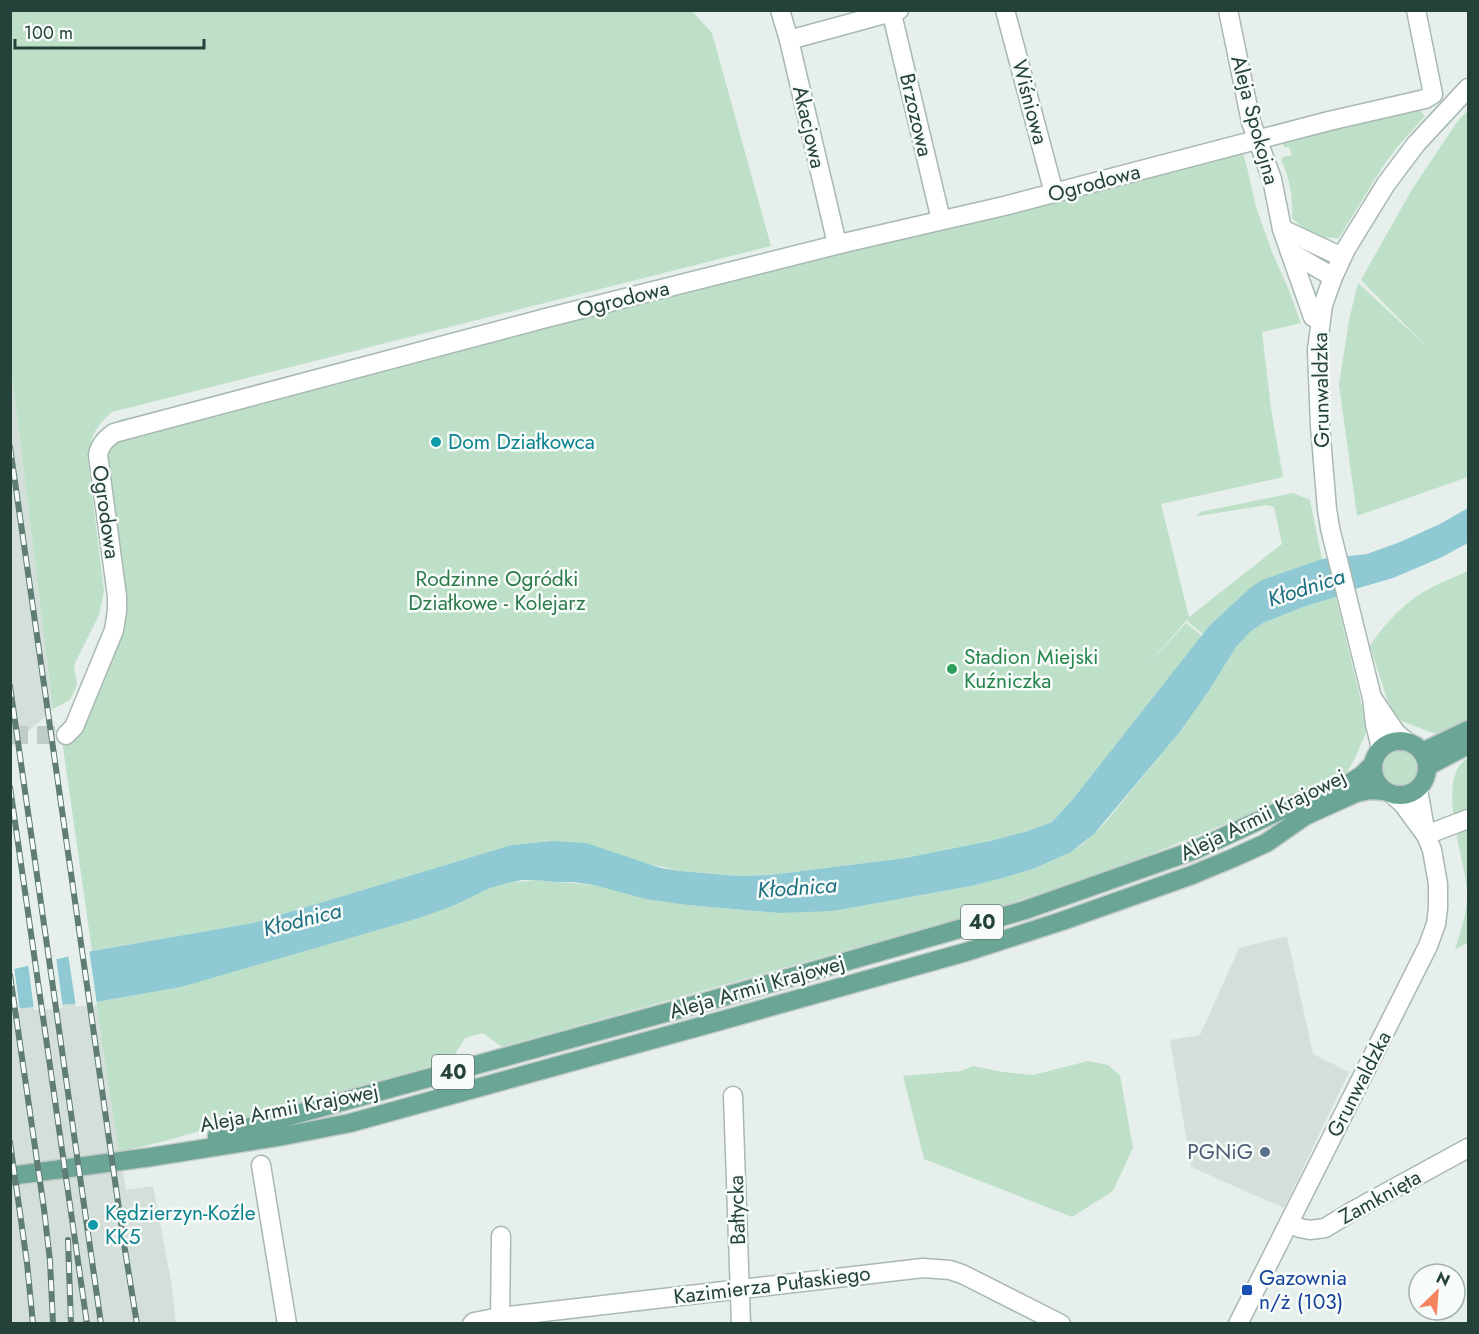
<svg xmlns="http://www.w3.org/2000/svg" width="1479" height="1334" font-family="Jost,sans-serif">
<rect width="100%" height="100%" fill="#e6efeb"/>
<g fill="#d4dfda">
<path d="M10 359 53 709 11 747H10Z"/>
<path d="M1287 936 1313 1054 1349 1072 1284 1208 1191 1167 1170 1040 1200 1035 1239 948Z"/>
<path d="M96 1002 126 1190 153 1186 171 1281 176 1323 11 1324V1009Z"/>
</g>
<g fill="#bfe0c8">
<path d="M10 11H692L712 33 771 246 112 412C93 429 91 436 88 461L104 591 99 615 74 665 77 685 70 700 53 709 10 359Z"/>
<path d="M1415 106 1425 116 1399 145 1383 166 1339 238C1319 239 1306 232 1292 218 1293 197 1290 179 1281 160L1283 157 1292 155 1289 147H1284L1281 138Z"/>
<path d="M1468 110V477L1357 516 1339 385 1349 320 1358 283 1424 344 1361 280 1411 191 1457 122Z"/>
<path d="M1241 149 1246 163 1256 207 1272 252 1288 288 1301 323 1262 332 1271 409 1283 477 1161 504 1189 617 1282 544 1274 507 1267 505 1198 516 1197 515 1200 512 1293 493 1310 500 1322 559 1250 588 1210 625 1204 635 1188 622 1187 620 1141 672 1186 623 1202 636 1073 799 1052 822 1025 832 990 841 905 858 770 875 738 876 680 871 552 841 512 845 253 923 92 951 60 726 72 720 120 610 106 508V432L119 420 350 366Z"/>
<path d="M1468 571V722L1438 734 1430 732 1402 721 1393 712 1387 699 1370 646C1383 625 1407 600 1429 589 1441 582 1455 577 1468 571Z"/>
<path d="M1336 597 1367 727 1365 735 1355 758 1344 778 1304 795 1263 809 1141 858 1091 877 983 912 502 1047 483 1033 465 1038 451 1061 161 1142 119 1152 96 1002 181 987 455 905 490 888 508 883 535 880 594 885 688 905 779 913 861 906 971 886 1003 878 1033 869 1071 852 1083 844 1105 823 1179 733 1208 692 1236 647 1250 632 1263 623 1303 607Z"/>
<circle cx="1400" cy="768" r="20"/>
<path d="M1468 758V943L1455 949C1461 930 1468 911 1467 890 1465 859 1434 777 1468 758Z"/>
<path d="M1088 1061 1108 1065 1120 1075 1133 1148 1113 1191 1072 1217 924 1159 903 1076 961 1071 973 1066 1003 1072 1033 1075Z"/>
</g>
<path fill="#8ec9d4" d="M1468 508V542L1466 544 1440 558 1393 578 1355 589 1336 597 1303 607 1263 623 1250 632 1236 647 1208 692 1179 733 1094 834 1071 852 1033 869 1003 878 971 886 861 906 832 911 779 913 688 905 646 899 594 885 573 882H557L535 880H522L508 883 490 888 455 905 419 918 181 987 96 1002 11 1009 10 970 92 951 253 923 512 845 552 841 586 843 661 868 680 871 738 876 770 875 905 858 990 841 1025 832 1052 822 1073 799 1210 625 1250 588 1262 580 1322 559 1367 554 1400 542 1440 524Z"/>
<g fill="#e6efeb">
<path d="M89 949 97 1005 76 1007 68 954Z"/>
<path d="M56 957 63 1008 34 1010 28 963Z"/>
<path d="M14 966 20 1011 10 1012V967Z"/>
</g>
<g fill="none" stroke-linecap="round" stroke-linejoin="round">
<path stroke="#bfccc8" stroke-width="18" stroke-dasharray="18 9" stroke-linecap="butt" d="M10 735H66"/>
<defs>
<g id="minor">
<path d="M780 10 789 40 837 244"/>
<path d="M891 10 941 220"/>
<path d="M1005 10 1054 193"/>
<path d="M1228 10 1251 122 1272 179 1282 229 1290 252 1313 317 1320 320"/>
<path d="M789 40 899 10"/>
<path d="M1282 229 1342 257"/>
<path d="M1290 252 1333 277"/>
<path d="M1373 699 1396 733 1407 742"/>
<path d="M66 735 74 727 114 630 117 611V596L98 455C100 444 106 439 114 433L546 318 848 242 1004 206 1329 121 1425 99 1433 94 1416 10"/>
<path d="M1381 748 1375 724 1372 698 1330 528 1327 509 1320 426 1317 350 1323 305 1333 277 1346 249 1386 184 1416 144 1468 88"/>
<path d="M1393 795 1403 804 1425 834"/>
<path d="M1426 835 1468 819"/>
<path d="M733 1096 741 1324"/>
<path d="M261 1165 287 1324"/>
<path d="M1289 1223 1300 1228 1310 1230 1325 1228 1351 1212 1468 1148"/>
<path d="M472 1324 474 1322 500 1317 923 1268 950 1270 962 1274 1061 1324"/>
<path d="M500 1324 501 1236"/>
<path d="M1238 1324 1428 946 1436 924 1438 908V884L1432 850 1426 835 1418 789"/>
</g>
<g id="major">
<circle cx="1400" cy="768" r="27"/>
<path d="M1422 752 1468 730"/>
<path d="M1428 766 1468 745"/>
<path d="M217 1136 705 1002 1025 910 1195 850 1297 803 1351 782 1362 775 1373 764"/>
<path d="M10 1176 151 1157 283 1136 350 1123 709 1024 966 952 1062 921 1192 875 1233 858 1266 843 1305 816 1356 793 1370 790 1384 791"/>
</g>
</defs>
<use href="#minor" stroke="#a8b8b2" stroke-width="21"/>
<use href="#major" stroke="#c2cac8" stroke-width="21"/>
<use href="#minor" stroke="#fff" stroke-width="18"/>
<use href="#major" stroke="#6aa596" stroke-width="18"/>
<defs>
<g id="rail">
<path d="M10 447 124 1244 137 1324"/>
<path d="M10 686 101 1324"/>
<path d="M10 787 87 1324"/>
<path d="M10 975 44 1209 50 1261 53 1324"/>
<path d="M10 1142 27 1263 33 1324"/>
<path d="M68 1240 71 1324"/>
</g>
</defs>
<use href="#rail" stroke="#5f7d75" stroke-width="6"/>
<use href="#rail" stroke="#f7fbf9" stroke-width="4" stroke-dasharray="11" stroke-linecap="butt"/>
</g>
<g fill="#0f9aa8" stroke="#f7fbf9" stroke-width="2">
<circle cx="436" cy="442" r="6"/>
<circle cx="93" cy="1225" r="6"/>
</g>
<circle fill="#2e9e5b" stroke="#f7fbf9" stroke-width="2" cx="952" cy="669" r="6"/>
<circle fill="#5c6f8a" stroke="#f7fbf9" stroke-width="2" cx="1265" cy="1152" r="6"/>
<rect fill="#1a4fb4" stroke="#f7fbf9" stroke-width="2" x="1241" y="1284" width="12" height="12" rx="3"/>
<g text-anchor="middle" stroke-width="5" stroke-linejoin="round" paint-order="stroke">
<g fill="#f7fbf9" stroke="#637a73" stroke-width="1.5">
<rect x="961" y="905" width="42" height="34" rx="4.5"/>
<rect x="432" y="1055" width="42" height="34" rx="4.5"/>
</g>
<g font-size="20" font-weight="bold" fill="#24423a">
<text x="982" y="929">40</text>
<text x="453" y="1079">40</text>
</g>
<g font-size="21" fill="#24423a" stroke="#f7fbf9">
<text transform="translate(1030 102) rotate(75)" y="7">Wiśniowa</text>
<text transform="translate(916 115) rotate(77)" y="7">Brzozowa</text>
<text transform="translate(1255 120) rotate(75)" y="7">Aleja Spokojna</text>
<text transform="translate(809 127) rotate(77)" y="7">Akacjowa</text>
<text transform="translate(1094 183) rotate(-15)" y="7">Ogrodowa</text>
<text transform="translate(623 299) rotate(-14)" y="7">Ogrodowa</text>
<text transform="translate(1321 390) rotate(-91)" y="7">Grunwaldzka</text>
<text transform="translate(106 512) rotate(82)" y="7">Ogrodowa</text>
<text transform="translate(1263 815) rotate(-26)" y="7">Aleja Armii Krajowej</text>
<text transform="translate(757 987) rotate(-16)" y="7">Aleja Armii Krajowej</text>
<text transform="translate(1359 1084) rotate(-63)" y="7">Grunwaldzka</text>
<text transform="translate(289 1108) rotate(-11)" y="7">Aleja Armii Krajowej</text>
<text transform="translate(1380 1197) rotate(-29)" y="7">Zamknięta</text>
<text transform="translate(737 1210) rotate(-92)" y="7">Bałtycka</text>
<text transform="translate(772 1285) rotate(-7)" y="7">Kazimierza Pułaskiego</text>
</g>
<g font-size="21" fill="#0d838f" stroke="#f7fbf9" text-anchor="start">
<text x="448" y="449">Dom Działkowca</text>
<text x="105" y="1220">Kędzierzyn-Koźle<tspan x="105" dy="24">KK5</tspan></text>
</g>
<g font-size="21" fill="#2d7a4b" stroke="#f7fbf9">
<text x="497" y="586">Rodzinne Ogródki<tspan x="497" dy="24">Działkowe - Kolejarz</tspan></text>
</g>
<g font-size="21" fill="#27864d" stroke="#f7fbf9" text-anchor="start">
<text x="964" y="664">Stadion Miejski<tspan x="964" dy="24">Kuźniczka</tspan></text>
</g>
<g font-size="21" fill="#4e5e75" stroke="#f7fbf9" text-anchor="end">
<text x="1253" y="1159">PGNiG</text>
</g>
<g font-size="21" fill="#164399" stroke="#f7fbf9" text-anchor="start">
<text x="1259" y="1285">Gazownia<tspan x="1259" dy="24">n/ż (103)</tspan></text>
</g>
<g font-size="22" font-style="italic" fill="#1c6f80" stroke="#f7fbf9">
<text transform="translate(1306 587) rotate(-18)" y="8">Kłodnica</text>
<text transform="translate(797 887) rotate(-4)" y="8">Kłodnica</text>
<text transform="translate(302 919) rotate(-14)" y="8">Kłodnica</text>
</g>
</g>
<rect width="1479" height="1334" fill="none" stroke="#24423a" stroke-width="24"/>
<g transform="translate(1437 1292) rotate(25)"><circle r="28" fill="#f7fbf9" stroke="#a3b1ad" stroke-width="1.5"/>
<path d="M0-4.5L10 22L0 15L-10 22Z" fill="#f4845f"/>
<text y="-9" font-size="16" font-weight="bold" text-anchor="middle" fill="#24423a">N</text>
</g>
<path d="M15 39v9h189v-9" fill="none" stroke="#24423a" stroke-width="3"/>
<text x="24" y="39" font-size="18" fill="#24423a" stroke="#f7fbf9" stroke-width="4.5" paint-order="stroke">100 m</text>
</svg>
